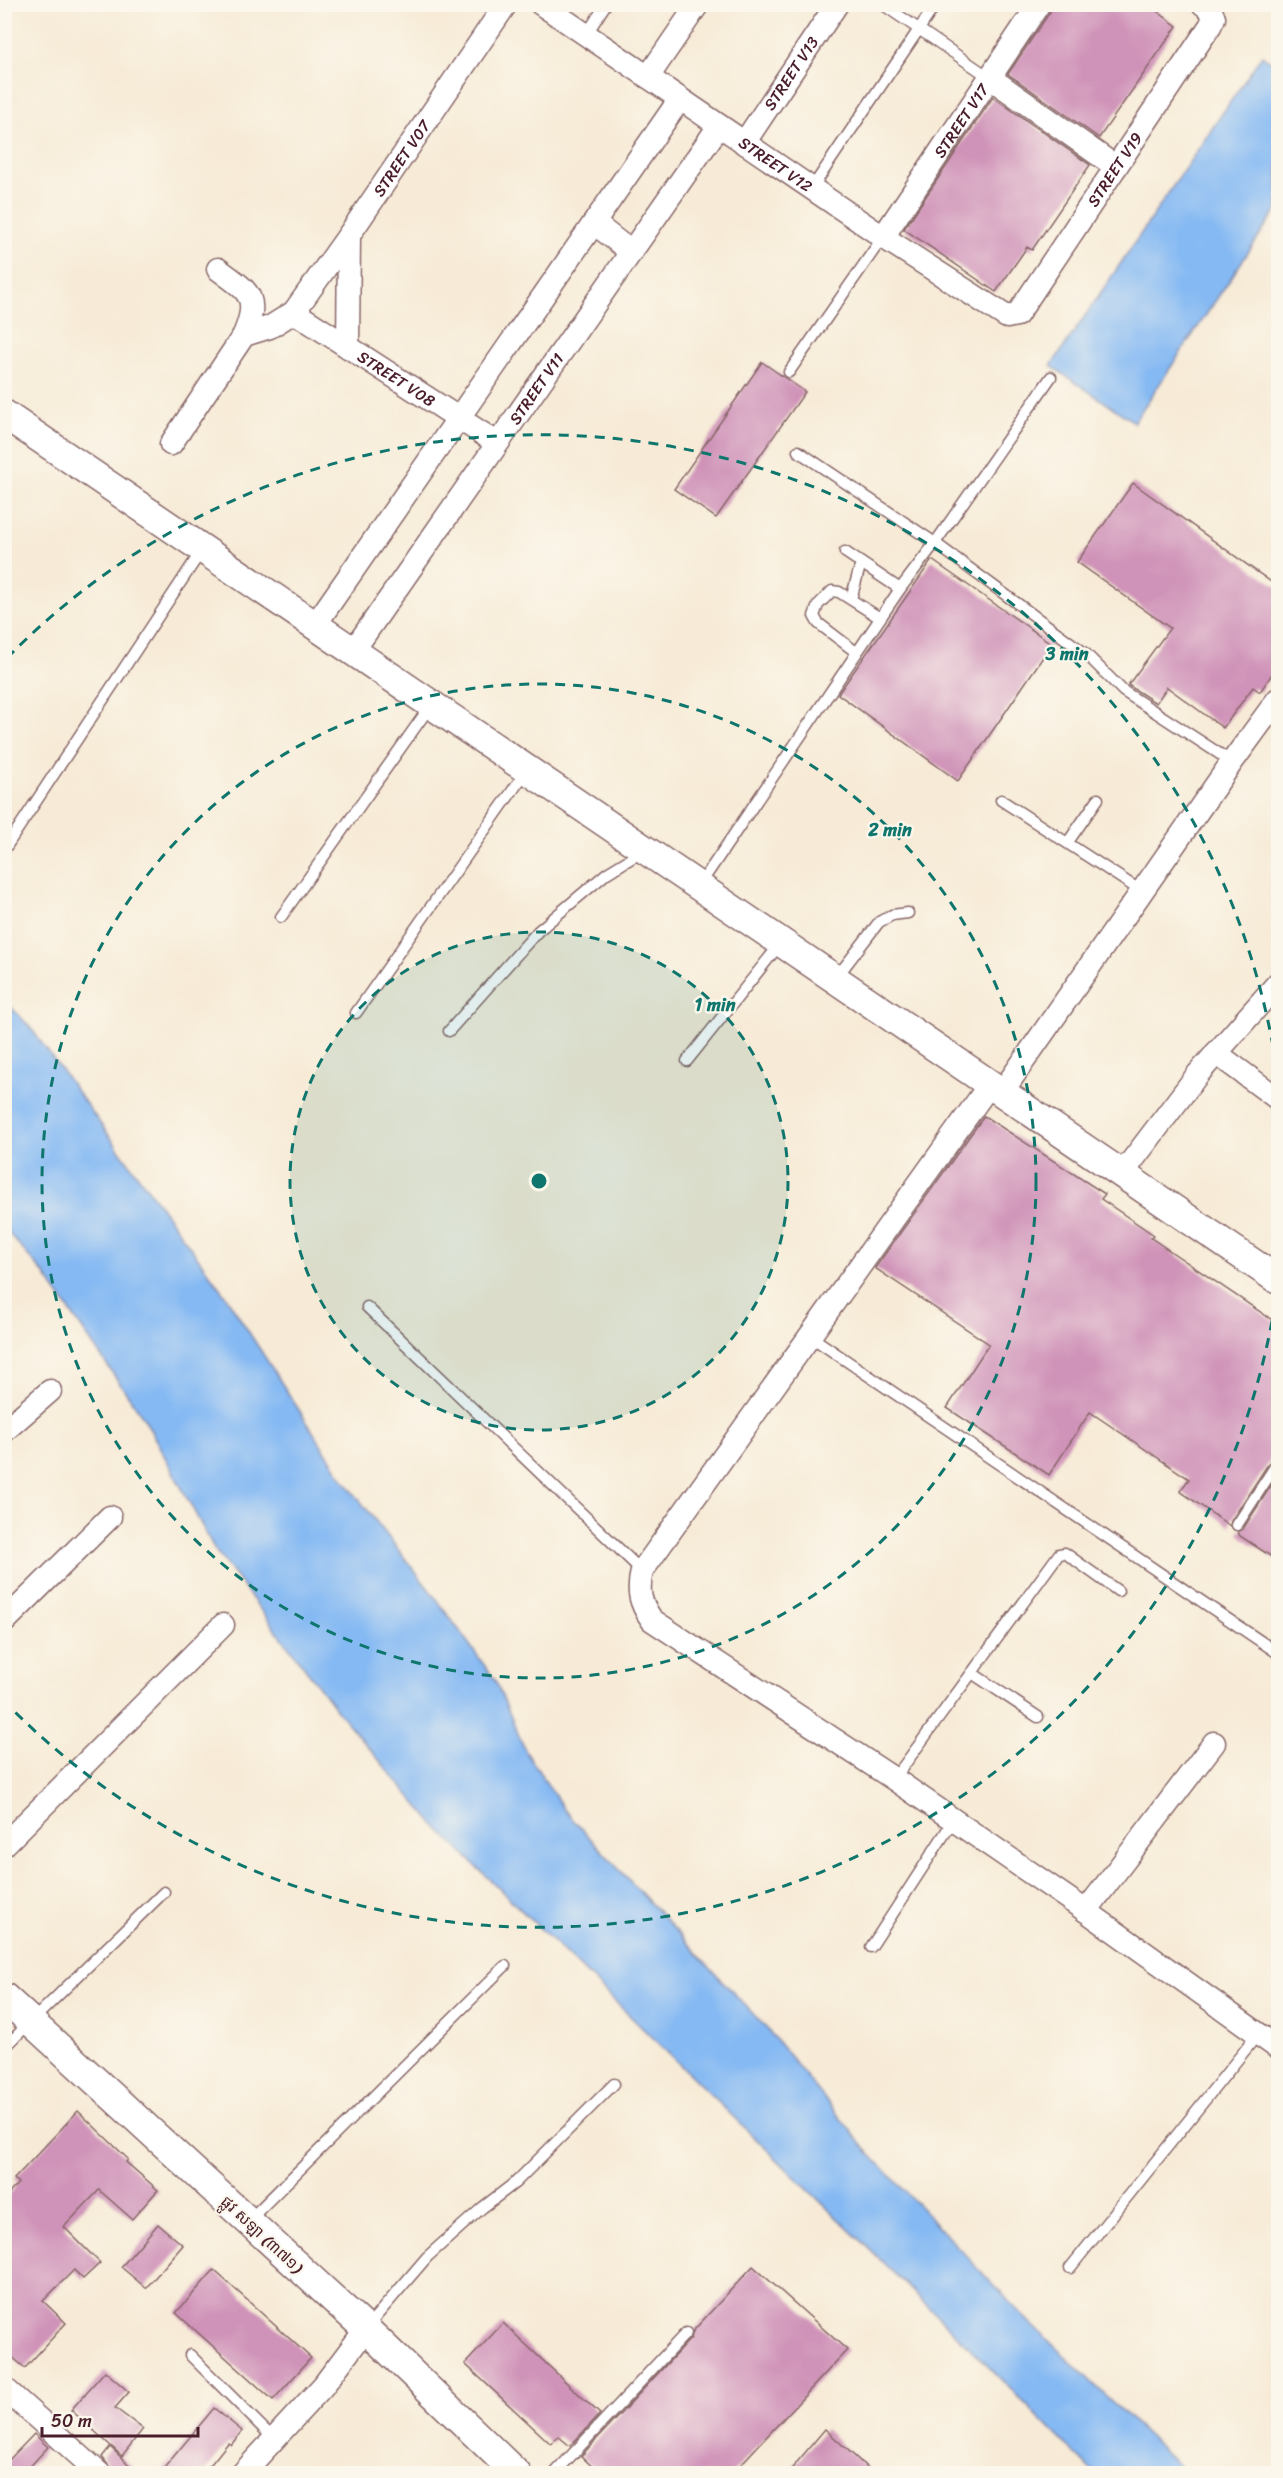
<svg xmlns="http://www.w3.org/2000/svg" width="1283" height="2478" font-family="Sriracha,'Noto Sans Khmer',sans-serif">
<rect width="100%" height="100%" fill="#fbf7ec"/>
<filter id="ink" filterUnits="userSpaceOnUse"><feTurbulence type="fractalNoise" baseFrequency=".0167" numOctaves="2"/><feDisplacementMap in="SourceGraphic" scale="12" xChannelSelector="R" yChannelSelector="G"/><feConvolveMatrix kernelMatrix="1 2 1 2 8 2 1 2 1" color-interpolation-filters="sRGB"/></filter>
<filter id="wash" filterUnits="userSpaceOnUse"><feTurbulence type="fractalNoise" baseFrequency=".008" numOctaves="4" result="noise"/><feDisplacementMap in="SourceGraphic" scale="24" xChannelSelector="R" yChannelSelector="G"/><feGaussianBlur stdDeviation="1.35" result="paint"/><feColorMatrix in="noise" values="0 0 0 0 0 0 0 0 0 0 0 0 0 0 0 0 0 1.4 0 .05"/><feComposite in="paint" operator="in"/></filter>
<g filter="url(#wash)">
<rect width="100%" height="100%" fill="#f7ebd7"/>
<g fill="#85b9f3" stroke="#686c8f" stroke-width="1.5">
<path d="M1262 55 1278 67V208L1134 422 1051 366Z"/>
<path d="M4 1000 30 1027 225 1295 344 1480 438 1601 495 1680 526 1752 565 1811 768 2030 870 2154 1022 2315 1180 2467 1183 2473H1094L945 2323 438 1829 340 1714 215 1550 145 1420 45 1275 5 1229Z"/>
</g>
<g id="blocks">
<g fill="#cf92b8">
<path d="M1052 4H1147L1177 26 1099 138 1008 74 1050 12Z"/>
<path d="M993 97 1090 165 1032 250 1027 247 996 292 904 229Z"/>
<path d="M762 362 805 392 716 518 674 489Z"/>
<path d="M1133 483 1278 587V665L1260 692 1253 687 1223 728 1167 687 1156 703 1128 685 1170 628 1077 562Z"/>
<path d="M932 560 1052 644 958 781 838 694Z"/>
<path d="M984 1116 1105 1194 1101 1199 1154 1235 1151 1238 1278 1324V1455L1272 1458 1231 1521 1230 1526 1180 1491 1189 1479 1090 1412 1049 1475 947 1408 989 1344 875 1268Z"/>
<path d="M1278 1475V1561L1240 1536 1238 1532 1243 1529Z"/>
<path d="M78 2111 128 2159 126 2162 158 2190 132 2219 99 2190 64 2227 100 2263 83 2279 74 2270 43 2301 66 2323 25 2368 4 2350V2199L18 2183 14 2179Z"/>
<path d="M158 2224 183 2245 146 2288 121 2267Z"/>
<path d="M753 2266 847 2350 732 2474H600L581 2456 691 2338 693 2331Z"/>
<path d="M214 2270 311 2358 273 2400 176 2313Z"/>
<path d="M503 2323 600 2414 570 2446 558 2436 551 2444 465 2364Z"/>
<path d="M105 2371 129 2392 115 2408 143 2429 122 2456 71 2410Z"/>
<path d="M214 2408 242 2431 231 2445 228 2443 203 2474H159Z"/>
<path d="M825 2429 874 2474H787Z"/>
<path d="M34 2434 48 2447 23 2474H4V2465Z"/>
<path d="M110 2447 139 2474 113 2472 102 2457Z"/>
</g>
</g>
</g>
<g filter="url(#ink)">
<use href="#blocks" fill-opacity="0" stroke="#876667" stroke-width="1.5"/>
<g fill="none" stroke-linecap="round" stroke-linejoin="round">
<defs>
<g id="service">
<path d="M882 4 989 77"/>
<path d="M586 35 606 4"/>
<path d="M812 188 936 4"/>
<path d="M789 372 883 237"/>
<path d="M798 451 935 543 1086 654 1123 691 1232 762"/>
<path d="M845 552 900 589"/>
<path d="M851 599 861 563"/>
<path d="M856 652 818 623 814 616 818 605 832 591 839 592 880 618"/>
<path d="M1001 800 1141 891"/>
<path d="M1068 842 1098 799"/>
<path d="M4 850 202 550"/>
<path d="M699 886 900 589 935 543 1051 377"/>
<path d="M281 917 431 705"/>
<path d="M836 978 879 922 892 915 908 913"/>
<path d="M356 1013 527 770"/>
<path d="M449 1031 538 931 607 873 643 851"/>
<path d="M687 1061 780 944"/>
<path d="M367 1307 642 1571"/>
<path d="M810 1336 1278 1653"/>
<path d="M1237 1525 1278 1462"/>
<path d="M972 1673 1038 1717"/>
<path d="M894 1779 1059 1554 1065 1553 1118 1591"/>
<path d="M871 1947 953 1821"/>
<path d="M4 2048 164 1892"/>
<path d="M248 2221 505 1966"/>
<path d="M1070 2268 1258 2034"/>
<path d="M367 2327 427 2257 482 2208 516 2182 614 2084"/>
<path d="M190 2355 274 2439"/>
<path d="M554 2474 686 2333"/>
</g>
<g id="minor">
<path id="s1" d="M541 4 883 237 1007 317 1017 315 1210 26 1214 18 1210 9 1203 4"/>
<path d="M648 77 698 4"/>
<path d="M989 77 1116 167"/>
<path id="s2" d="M744 143 837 4"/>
<path d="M594 223 631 252"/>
<path id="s3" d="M883 237 1039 4"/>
<path id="s4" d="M294 312 497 443"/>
<path id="s5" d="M244 335 270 327 294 312 349 235 506 4"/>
<path d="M348 347 349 235"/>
<path d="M171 444 244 335C260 296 249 292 218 269"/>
<path d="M315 625 680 99"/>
<path id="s6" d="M353 651 719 126"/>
<path d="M1216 1053 1278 1099"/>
<path d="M990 1084 642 1571C637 1592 640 1603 652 1620L894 1779 1086 1911 1278 2048"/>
<path d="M1002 1092 1232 762 1278 699"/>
<path d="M1122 1174 1198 1074 1278 983"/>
<path d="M4 1431 50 1391"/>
<path d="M4 1622 110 1517"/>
<path d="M4 1845 223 1625"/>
<path d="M1086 1911 1214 1743"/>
<path d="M4 2388 100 2474"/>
<path d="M242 2474 323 2386 366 2329"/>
</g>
<g id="tertiary">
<path d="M4 414 1278 1280"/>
<path d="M4 1997 366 2329 517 2474"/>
</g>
</defs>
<use href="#service" stroke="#876667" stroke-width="13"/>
<use href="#minor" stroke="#876667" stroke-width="25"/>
<use href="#tertiary" stroke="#876667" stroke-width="31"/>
<use href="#service" stroke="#fff" stroke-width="10"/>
<use href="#minor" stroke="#fff" stroke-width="22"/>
<use href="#tertiary" stroke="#fff" stroke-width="28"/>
</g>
</g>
<circle cx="539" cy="1181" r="249" fill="#0f766e" fill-opacity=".12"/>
<g fill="none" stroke="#0f766e" stroke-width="3" stroke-dasharray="10 8">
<circle cx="539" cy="1181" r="249"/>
<circle cx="539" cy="1181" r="497"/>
<path d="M1278 1285A746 746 0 0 1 7 1704M7 658A746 746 0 0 1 1278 1077"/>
</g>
<g text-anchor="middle" stroke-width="4.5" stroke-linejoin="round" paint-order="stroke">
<g font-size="16" fill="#4a1f2b" stroke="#fbf7ec">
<text dy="6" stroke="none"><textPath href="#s2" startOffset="84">STREET V13</textPath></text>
<text dy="6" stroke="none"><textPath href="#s3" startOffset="140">STREET V17</textPath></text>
<text dy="6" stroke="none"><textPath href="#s5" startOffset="243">STREET V07</textPath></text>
<text dy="6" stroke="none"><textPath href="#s1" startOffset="284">STREET V12</textPath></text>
<text dy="6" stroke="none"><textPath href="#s1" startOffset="747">STREET V19</textPath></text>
<text dy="6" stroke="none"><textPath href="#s4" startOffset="122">STREET V08</textPath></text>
<text dy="6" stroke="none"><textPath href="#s6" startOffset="320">STREET V11</textPath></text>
<text transform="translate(262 2234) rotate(43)" y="6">ផ្លូវ សឡា (៣៧១)</text>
</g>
</g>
<circle cx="539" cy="1181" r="9" fill="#0f766e" stroke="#fbf7ec" stroke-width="3"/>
<g font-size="18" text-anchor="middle" font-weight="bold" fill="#0f766e" stroke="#fbf7ec" stroke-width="4.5" stroke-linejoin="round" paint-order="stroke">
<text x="1067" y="660">3 min</text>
<text x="890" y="836">2 min</text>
<text x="715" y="1011">1 min</text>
</g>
<rect width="1283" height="2478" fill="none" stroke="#fbf7ec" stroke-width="24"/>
<path d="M42 2427v9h156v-9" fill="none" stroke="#4a1f2b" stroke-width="3"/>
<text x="51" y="2427" font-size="18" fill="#4a1f2b" stroke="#fbf7ec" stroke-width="4.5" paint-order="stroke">50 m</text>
</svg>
